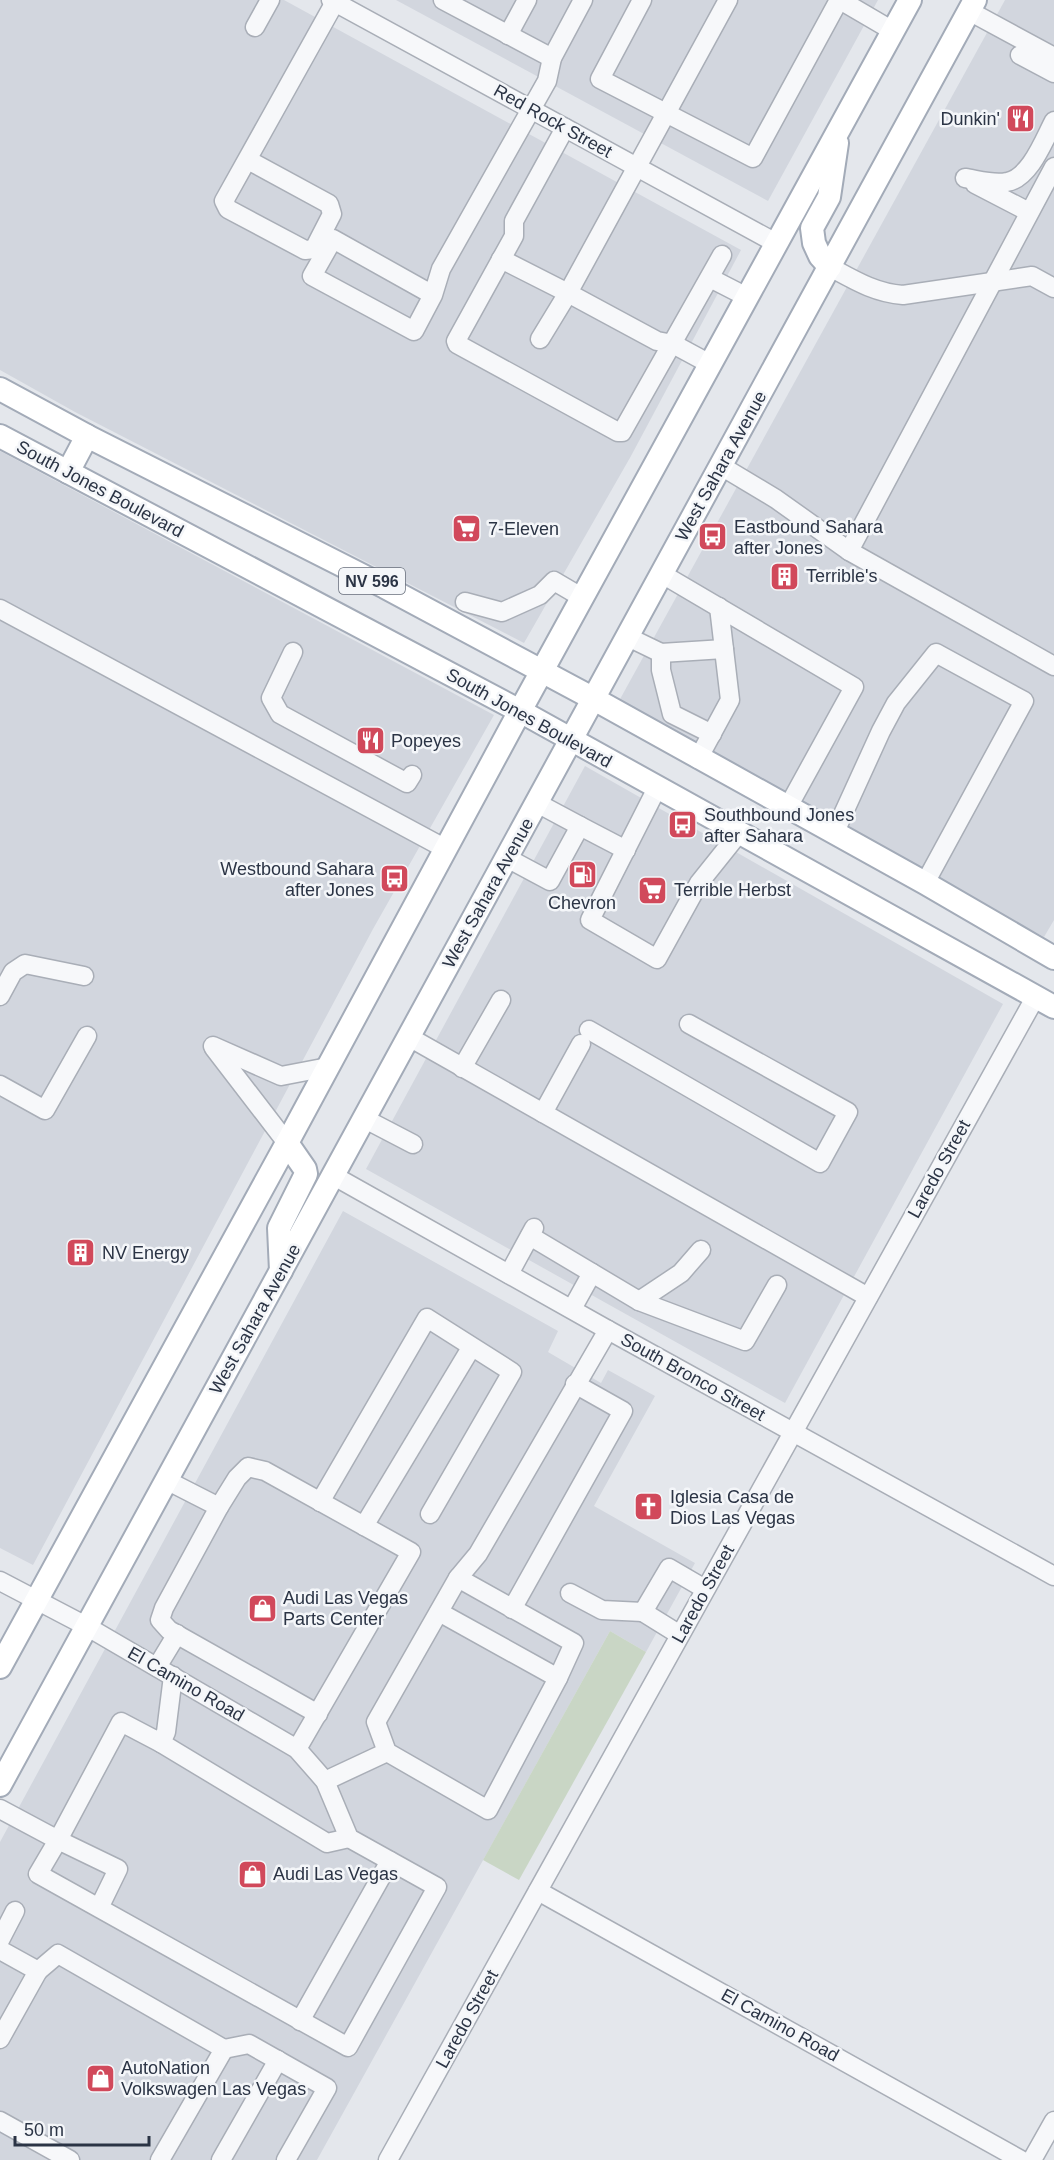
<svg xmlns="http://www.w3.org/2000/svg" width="1054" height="2160" font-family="Arial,sans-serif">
<rect width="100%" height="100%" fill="#e4e7ec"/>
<g fill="#d2d6de">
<path d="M0 0H284L741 250 631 456 524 643 75 412 0 370Z"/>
<path d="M396 0H878L768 201Z"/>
<path d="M1005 0H1054V920L1044 937 619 701Z"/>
<path d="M0 451 494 715 373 929 33 1565 0 1548Z"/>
<path d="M585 766 1003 1004 785 1403 366 1169Z"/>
<path d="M343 1211 558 1331 548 1352 601 1383 608 1370 655 1396 594 1506 695 1563 646 1652 610 1631 317 2160H0V1842Z"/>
</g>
<path fill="#c9d6c5" d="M610 1631 646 1652 519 1880 483 1860Z"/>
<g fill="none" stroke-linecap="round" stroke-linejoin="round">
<defs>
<g id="minor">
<path d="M331 0 776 243"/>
<path d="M443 0 552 58"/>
<path d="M642 0 600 79 753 158 839 0"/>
<path d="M840 0 893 31"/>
<path d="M969 11 1054 57"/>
<path d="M255 27 270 0"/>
<path d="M508 35 527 0"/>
<path d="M1020 55 1054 73"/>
<path d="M565 128 514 221V236L456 341 457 344 618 432H622L722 255"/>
<path d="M248 160 329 204 332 214 314 249 305 250 228 209 224 201 335 2"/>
<path d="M965 178C978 180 994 185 1007 182 1030 178 1044 140 1054 121"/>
<path d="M975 184 1029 212"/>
<path d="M501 259 568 293 540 339"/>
<path d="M830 267C854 280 875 293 903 295L1032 276 1054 288"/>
<path d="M710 278 747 297"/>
<path d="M433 295 333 239 312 276 414 331 433 295 441 269 547 81 552 58 583 0"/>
<path d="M710 364 673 344 657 341 568 293 728 0"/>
<path d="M721 466 776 499 849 551 1054 666"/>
<path d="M849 551 1054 167"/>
<path d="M662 574 854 687 788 807"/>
<path d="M465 602 502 612 540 595 554 581 583 598"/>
<path d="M0 609 446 849"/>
<path d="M628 637 661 653 724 649"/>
<path d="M293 652 271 698 280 714 407 783 412 775"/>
<path d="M661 653V670L672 714 712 734"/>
<path d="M698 759 730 700 719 607"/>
<path d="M657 788 590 920 657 959 699 883 739 833"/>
<path d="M580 826 626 850"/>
<path d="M834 834 881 731 896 703 936 653 1024 701 925 883"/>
<path d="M507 858 550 881 580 826 537 803"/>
<path d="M0 996 13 972 25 964 84 976"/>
<path d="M589 1030 820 1163 848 1112 689 1024"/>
<path d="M409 1037 868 1297"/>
<path d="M213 1046 281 1076 328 1067"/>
<path d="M214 1048 287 1143"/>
<path d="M462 1068 501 1000"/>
<path d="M0 1085 45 1110 87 1036"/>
<path d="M543 1113 581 1044"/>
<path d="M365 1119 413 1144"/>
<path d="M334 1176 608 1330 1054 1576"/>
<path d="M530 1236 639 1301 745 1341 777 1285"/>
<path d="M509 1274 534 1228"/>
<path d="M639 1301 681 1273 701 1250"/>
<path d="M572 1309 592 1273"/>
<path d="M166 1480 219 1507 237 1478 248 1467 265 1471 411 1552 297 1749"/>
<path d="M320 1502 427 1318 512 1372 430 1514"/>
<path d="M219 1507 164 1608 160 1620 169 1630 318 1714"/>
<path d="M364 1526 471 1348"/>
<path d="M458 1578 478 1554 608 1330"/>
<path d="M0 1581 86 1626 297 1749 325 1781 349 1838 437 1887 348 2047 38 1874 58 1840 118 1869 99 1908"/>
<path d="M570 1593 602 1610 643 1612"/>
<path d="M512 1609 623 1411 575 1384"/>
<path d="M439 1612 558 1678"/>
<path d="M680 1635 643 1612 669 1568 705 1589"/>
<path d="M157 1667 177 1634"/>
<path d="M161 1743 327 1843 349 1838"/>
<path d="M325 1781 387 1752 376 1722 458 1578 574 1643 558 1678 488 1810 387 1752"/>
<path d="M0 1809 58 1840 121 1722 161 1743 166 1732 173 1676"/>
<path d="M538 1891 1021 2160"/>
<path d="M0 1940 15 1911"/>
<path d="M0 1950 38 1971 0 2039"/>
<path d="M38 1971 58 1954 224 2049 160 2160"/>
<path d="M300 2021 390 1861"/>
<path d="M224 2049 249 2044 327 2088 286 2160"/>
<path d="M0 2121 70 2160"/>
<path d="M221 2160 278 2060"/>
<path d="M388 2160 1036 996"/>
<path d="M1032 2160 1054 2121"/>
</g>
<g id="major">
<path d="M830 267 820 256 814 243 812 228 829 197 837 143"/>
<path d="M0 389 87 436 385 587 594 699 925 883 1054 958"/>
<path d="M0 436 520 711 1054 1007"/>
<path d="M68 472 87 436"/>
<path d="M281 1271 279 1228 306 1174 305 1169 287 1143"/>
<path d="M0 1667 287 1143 520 711 910 0"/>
<path d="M0 1785 975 0"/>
</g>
</defs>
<use href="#minor" stroke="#a9aeb7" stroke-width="21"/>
<use href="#major" stroke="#a3abb8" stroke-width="26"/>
<use href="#minor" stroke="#f7f8fa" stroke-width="18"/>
<use href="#major" stroke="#fff" stroke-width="22"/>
</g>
<defs>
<symbol id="restaurant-square" viewBox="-11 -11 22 22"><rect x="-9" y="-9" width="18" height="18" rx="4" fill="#d1495b" stroke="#f4f6f9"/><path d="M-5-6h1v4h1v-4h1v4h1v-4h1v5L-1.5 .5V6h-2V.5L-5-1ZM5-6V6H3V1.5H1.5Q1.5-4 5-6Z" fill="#fff"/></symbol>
<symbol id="supermarket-square" viewBox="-11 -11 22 22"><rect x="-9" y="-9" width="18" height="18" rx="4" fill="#d1495b" stroke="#f4f6f9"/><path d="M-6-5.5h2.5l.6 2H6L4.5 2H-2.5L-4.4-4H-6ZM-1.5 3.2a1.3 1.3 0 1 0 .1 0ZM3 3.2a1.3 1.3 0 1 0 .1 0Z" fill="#fff"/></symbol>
<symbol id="bus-square" viewBox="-11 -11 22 22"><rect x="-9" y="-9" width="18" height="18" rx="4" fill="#d1495b" stroke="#f4f6f9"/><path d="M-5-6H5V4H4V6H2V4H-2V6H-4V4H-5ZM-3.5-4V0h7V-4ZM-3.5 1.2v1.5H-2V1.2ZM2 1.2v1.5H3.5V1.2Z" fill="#fff"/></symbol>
<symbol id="building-square" viewBox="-11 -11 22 22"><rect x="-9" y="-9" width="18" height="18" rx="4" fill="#d1495b" stroke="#f4f6f9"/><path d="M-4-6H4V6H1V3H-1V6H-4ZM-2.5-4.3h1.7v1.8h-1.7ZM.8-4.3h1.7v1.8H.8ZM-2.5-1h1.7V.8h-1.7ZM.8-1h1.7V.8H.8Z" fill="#fff"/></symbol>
<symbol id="fuel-square" viewBox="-11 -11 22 22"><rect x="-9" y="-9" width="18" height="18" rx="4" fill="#d1495b" stroke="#f4f6f9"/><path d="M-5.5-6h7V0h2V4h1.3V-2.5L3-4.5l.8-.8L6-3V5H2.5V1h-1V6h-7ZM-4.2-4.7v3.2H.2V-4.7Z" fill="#fff"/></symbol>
<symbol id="church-square" viewBox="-11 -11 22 22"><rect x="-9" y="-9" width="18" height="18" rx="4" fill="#d1495b" stroke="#f4f6f9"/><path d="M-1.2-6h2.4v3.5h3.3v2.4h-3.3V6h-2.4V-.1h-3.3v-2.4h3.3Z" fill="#fff"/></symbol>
<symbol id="shop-square" viewBox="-11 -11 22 22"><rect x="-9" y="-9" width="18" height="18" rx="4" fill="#d1495b" stroke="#f4f6f9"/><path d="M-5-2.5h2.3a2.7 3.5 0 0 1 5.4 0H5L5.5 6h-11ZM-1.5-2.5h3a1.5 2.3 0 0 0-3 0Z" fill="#fff"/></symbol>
</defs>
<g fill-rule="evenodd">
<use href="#restaurant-square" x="1004" y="102" width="33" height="33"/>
<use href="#supermarket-square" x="450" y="512" width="33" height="33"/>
<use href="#bus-square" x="696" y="520" width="33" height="33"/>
<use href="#building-square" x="768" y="560" width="33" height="33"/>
<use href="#restaurant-square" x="354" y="724" width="33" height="33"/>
<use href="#bus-square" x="666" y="808" width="33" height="33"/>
<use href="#fuel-square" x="566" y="858" width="33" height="33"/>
<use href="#bus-square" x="378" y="862" width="33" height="33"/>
<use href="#supermarket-square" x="636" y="874" width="33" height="33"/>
<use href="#building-square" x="64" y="1236" width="33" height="33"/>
<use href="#church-square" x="632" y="1490" width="33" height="33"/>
<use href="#shop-square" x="246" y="1592" width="33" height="33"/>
<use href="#shop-square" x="236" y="1858" width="33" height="33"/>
<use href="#shop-square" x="84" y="2062" width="33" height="33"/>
</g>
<g text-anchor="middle" stroke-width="5" stroke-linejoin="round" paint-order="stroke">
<rect fill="#f4f6f9" stroke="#676e7b" stroke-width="1.5" x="339" y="568" width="66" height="26" rx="4.5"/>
<g font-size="16" font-weight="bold" fill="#2b3445">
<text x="372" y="587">NV 596</text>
</g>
<g font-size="18" fill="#2b3445" stroke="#f4f6f9" text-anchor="start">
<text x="1000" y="125" text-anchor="end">Dunkin'</text>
<text x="734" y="533">Eastbound Sahara<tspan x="734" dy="21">after Jones</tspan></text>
<text x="488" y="535">7-Eleven</text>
<text x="806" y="582">Terrible's</text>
<text x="391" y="747">Popeyes</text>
<text x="704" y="821">Southbound Jones<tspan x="704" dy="21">after Sahara</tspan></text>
<text x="374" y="875" text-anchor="end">Westbound Sahara<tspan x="374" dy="21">after Jones</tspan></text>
<text x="674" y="896">Terrible Herbst</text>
<text x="582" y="909" text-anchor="middle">Chevron</text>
<text x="102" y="1259">NV Energy</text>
<text x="670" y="1503">Iglesia Casa de<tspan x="670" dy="21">Dios Las Vegas</tspan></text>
<text x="283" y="1604">Audi Las Vegas<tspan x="283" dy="21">Parts Center</tspan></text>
<text x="273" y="1880">Audi Las Vegas</text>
<text x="121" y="2074">AutoNation<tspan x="121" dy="21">Volkswagen Las Vegas</tspan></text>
</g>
<g font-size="18" fill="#2b3445" stroke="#f4f6f9">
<text transform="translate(553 121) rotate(29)" y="6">Red Rock Street</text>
<text transform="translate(721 466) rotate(-61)" y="6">West Sahara Avenue</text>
<text transform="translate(100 489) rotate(28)" y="6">South Jones Boulevard</text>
<text transform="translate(529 718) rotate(29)" y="6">South Jones Boulevard</text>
<text transform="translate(488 893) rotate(-61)" y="6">West Sahara Avenue</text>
<text transform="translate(939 1169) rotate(-61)" y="6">Laredo Street</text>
<text transform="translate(255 1319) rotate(-61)" y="6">West Sahara Avenue</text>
<text transform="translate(693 1377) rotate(29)" y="6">South Bronco Street</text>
<text transform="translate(703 1594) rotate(-61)" y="6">Laredo Street</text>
<text transform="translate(186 1684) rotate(30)" y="6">El Camino Road</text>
<text transform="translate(467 2019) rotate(-61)" y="6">Laredo Street</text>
<text transform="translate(780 2025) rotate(29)" y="6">El Camino Road</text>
</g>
</g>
<path d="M15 2136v9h134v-9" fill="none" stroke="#2b3445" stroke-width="3"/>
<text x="24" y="2136" font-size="18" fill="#2b3445" stroke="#f4f6f9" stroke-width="4.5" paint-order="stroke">50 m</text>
</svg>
